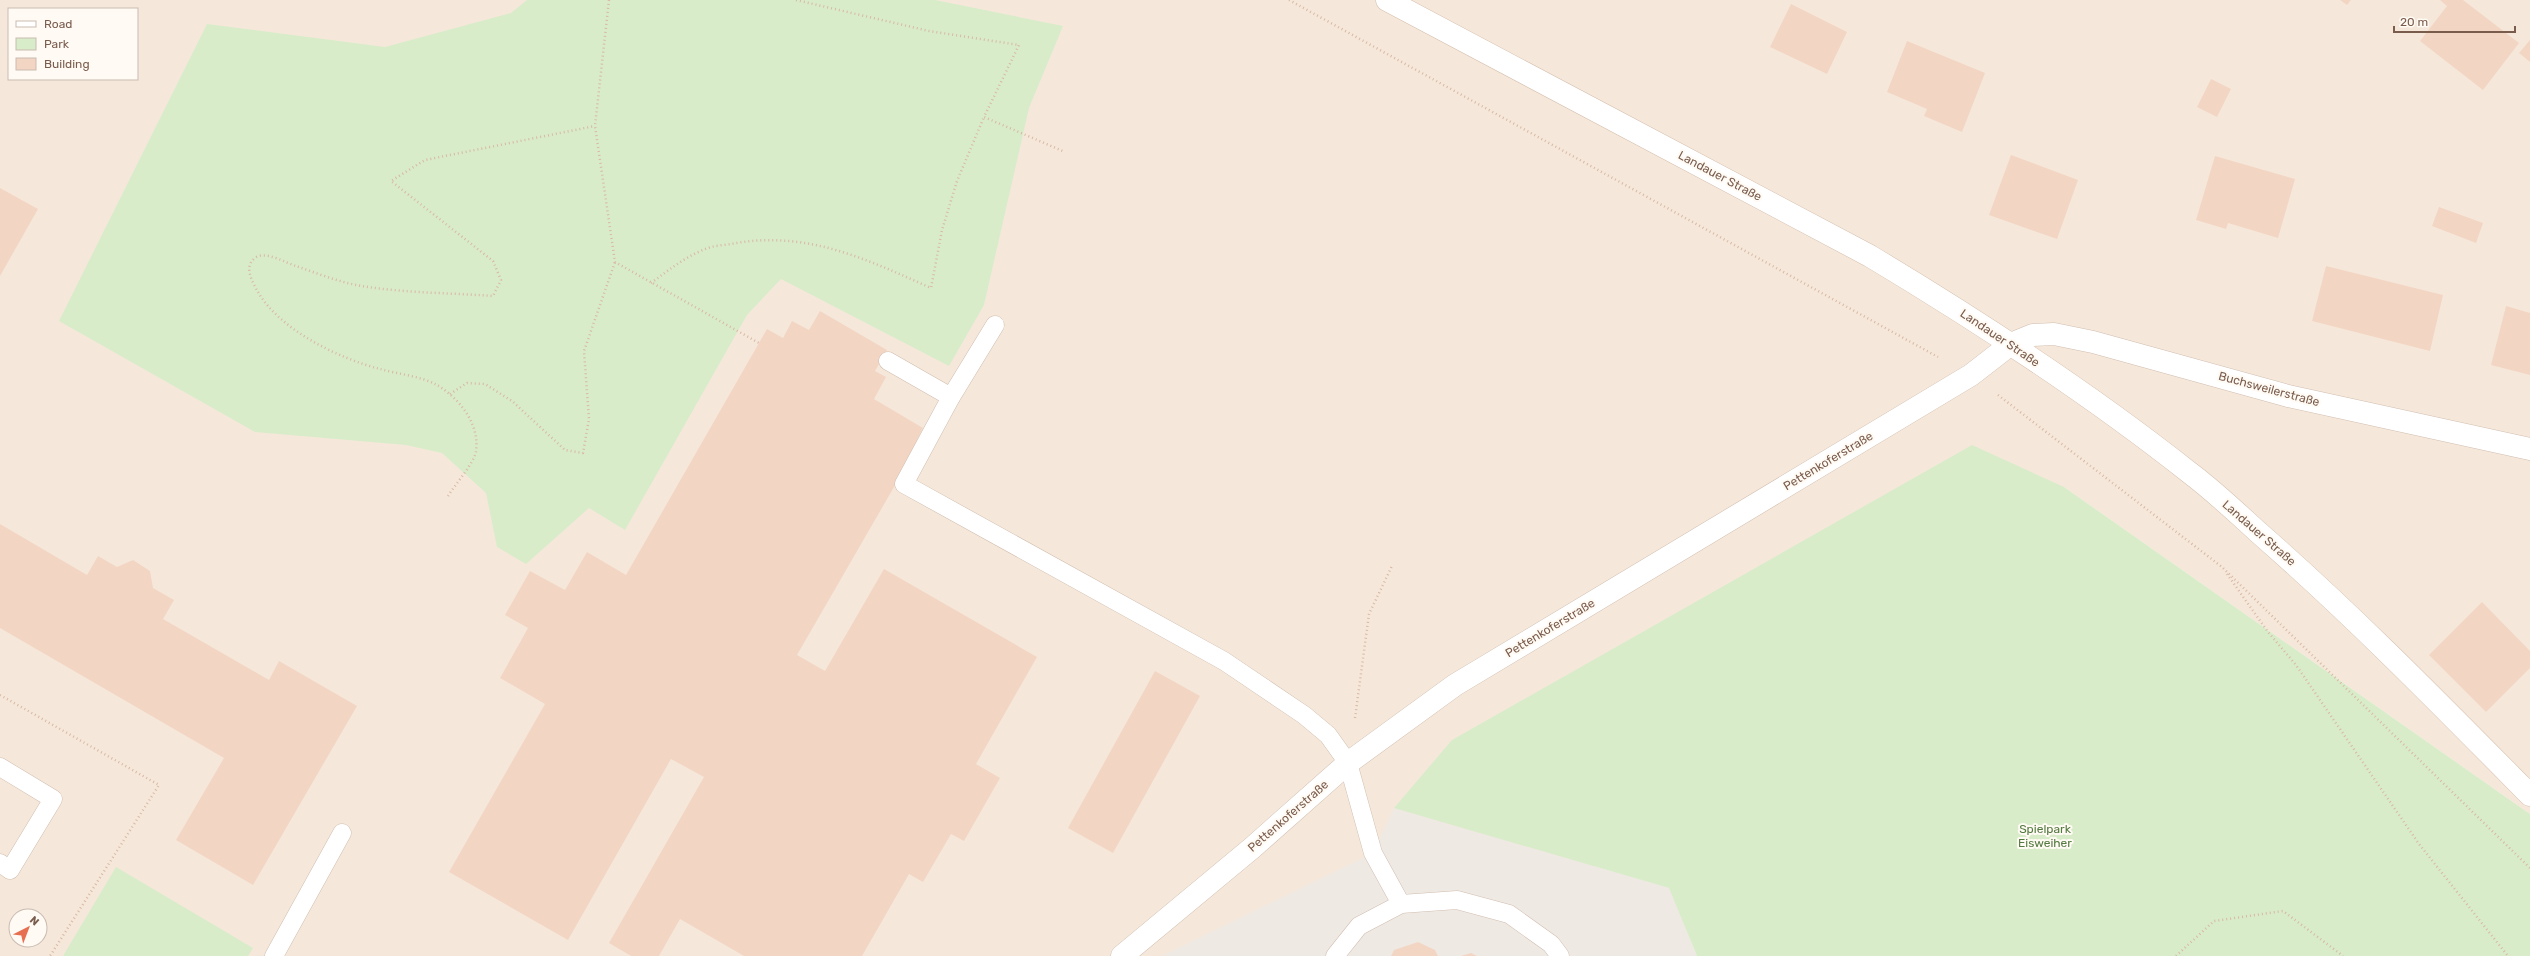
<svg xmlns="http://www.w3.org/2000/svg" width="2530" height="956" font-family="Rubik,sans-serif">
<rect width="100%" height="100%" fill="#fdf6ec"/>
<path fill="#f5e8da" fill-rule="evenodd" d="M0 0H2530V814L2064 487 1452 740 1697 956H0ZM9 9H137V79H9ZM16 916H40V940H16Z"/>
<path fill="#efe9e4" d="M1394 808 1670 888 1697 956H1162L1373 853Z"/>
<g fill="#d8ecc9">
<path d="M527 0H935L1063 26 1029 108 984 305 949 366 781 279 747 315 625 530 589 508 526 564 497 547 486 493 442 453 406 445 255 432 59 321 207 24 385 47 511 13Z"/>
<path d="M1972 445 2064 487 2530 814V956H1697L1669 888 1394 808 1452 740Z"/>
<path d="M116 867 253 948 248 956H63Z"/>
</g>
<g fill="#f3d5c3">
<path d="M2340 0H2351L2347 5Z"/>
<path d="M2440 0H2463L2519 43 2483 90 2420 41 2447 6Z"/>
<path d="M1791 4 1847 32 1827 74 1770 47Z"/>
<path d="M2530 40V62L2519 53Z"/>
<path d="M1907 41 1985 73 1962 132 1924 116 1927 109 1887 92Z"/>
<path d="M2211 79 2231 89 2217 117 2197 107Z"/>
<path d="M2011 155 2078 180 2057 239 1989 215Z"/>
<path d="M2215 156 2295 179 2278 238 2228 223 2226 229 2196 220Z"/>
<path d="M0 188 38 209 0 276Z"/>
<path d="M2439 207 2483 223 2476 243 2432 226Z"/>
<path d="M2326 266 2443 295 2430 351 2312 321Z"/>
<path d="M2506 306 2530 313V375L2491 365Z"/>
<path d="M820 311 887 350 875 371 886 377 874 399 923 428 917 440 920 442 797 655 825 671 884 569 1037 657 976 764 1000 778 964 841 951 834 923 882 909 874 862 956H744L680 919 659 956H631L609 943 704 777 671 759 568 940 449 872 545 704 500 678 528 628 505 615 530 571 565 590 587 552 626 575 767 329 783 338 792 321 809 330Z"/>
<path d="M0 524 87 575 98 556 117 567 133 560 150 571 153 588 174 600 163 619 269 680 279 661 357 706 253 885 176 840 224 758 0 628Z"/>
<path d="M2482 602 2530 651V668L2486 712 2429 655Z"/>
<path d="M1155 671 1200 696 1113 853 1068 828Z"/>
<path d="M1418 942 1435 950 1438 956H1391L1394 950Z"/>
<path d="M1471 953 1477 956H1461Z"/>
</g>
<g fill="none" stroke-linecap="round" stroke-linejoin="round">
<defs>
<g id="lane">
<path d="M888 361 951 397 904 484 1224 661 1304 715 1328 735 1348 763 1373 853 1401 904"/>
<path d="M951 397 995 325"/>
<path d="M0 767 53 799 10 870 0 863"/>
<path d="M274 956 342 833"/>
<path d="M1335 956 1359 926 1401 904 1457 900 1509 914 1551 944 1560 956"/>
</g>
<path id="street" d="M1122 956 1252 848 1348 763 1455 685 1971 375 2011 344 2033 335 2054 334 2093 342 2288 396 2530 449"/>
<path id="secondary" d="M1387 0 1870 256C1980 322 2089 393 2190 473 2214 491 2236 512 2258 532 2353 615 2441 705 2530 795"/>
</defs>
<use href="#lane" stroke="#d1beb0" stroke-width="19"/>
<use href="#street" stroke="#d1beb0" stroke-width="23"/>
<use href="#secondary" stroke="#d6c0b0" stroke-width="23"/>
<g stroke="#d9b8a5" stroke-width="2.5" stroke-dasharray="1 3" stroke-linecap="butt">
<path d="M609 0 595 126 615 262 759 343"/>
<path d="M796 0 929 31 1019 45 984 117 1065 152"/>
<path d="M1289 0 1938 357"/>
<path d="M651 283C670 269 689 254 711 247 719 245 728 245 736 243 808 231 866 259 931 288L942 230 957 181 984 117"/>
<path d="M450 394 467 383 485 384 512 401 565 450 583 453 589 419 584 351 615 262"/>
<path d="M1998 395 2222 567 2530 868"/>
<path d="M448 496C454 486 475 462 476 451 480 424 459 398 437 385 421 376 397 374 380 369 338 358 280 330 258 292 253 283 243 267 255 258 265 250 286 263 296 266 319 274 344 284 368 287 409 293 452 293 493 296L501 280 493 261 391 181 425 160 595 126"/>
<path d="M2227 574 2268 632 2296 665 2419 844 2508 956"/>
<path d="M0 695 159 785 50 956"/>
<path d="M1355 718 1369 614 1392 566"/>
<path d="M2176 956 2214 921 2283 911 2343 956"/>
</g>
<use href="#lane" stroke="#fff" stroke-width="18"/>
<use href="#street" stroke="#fff" stroke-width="22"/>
<use href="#secondary" stroke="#fff" stroke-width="22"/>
</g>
<g text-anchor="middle" stroke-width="4" stroke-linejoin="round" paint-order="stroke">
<g font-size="12" fill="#7a5c4d" stroke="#fffaf3">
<text transform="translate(1720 176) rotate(28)" y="4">Landauer Straße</text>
<text transform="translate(2000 338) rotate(34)" y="4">Landauer Straße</text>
<text transform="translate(2269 389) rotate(15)" y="4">Buchsweilerstraße</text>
<text transform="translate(1828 461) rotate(-31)" y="4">Pettenkoferstraße</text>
<text transform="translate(2259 533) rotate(41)" y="4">Landauer Straße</text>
<text transform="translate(1550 628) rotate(-31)" y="4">Pettenkoferstraße</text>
<text transform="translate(1288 816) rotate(-41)" y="4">Pettenkoferstraße</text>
</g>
<g font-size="12" fill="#537a41" stroke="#fffaf3">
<text x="2045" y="833">Spielpark<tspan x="2045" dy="14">Eisweiher</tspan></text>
</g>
</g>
<rect x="8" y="8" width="130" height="72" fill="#fffaf3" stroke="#cabbb1"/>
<rect x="16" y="21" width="20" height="6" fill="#ffffff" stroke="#cabbb1"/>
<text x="44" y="28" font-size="12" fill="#7a5c4d">Road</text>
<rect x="16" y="38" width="20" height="12" fill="#d8ecc9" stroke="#cabbb1"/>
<text x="44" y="48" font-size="12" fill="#7a5c4d">Park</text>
<rect x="16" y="58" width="20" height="12" fill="#f3d5c3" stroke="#cabbb1"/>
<text x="44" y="68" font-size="12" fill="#7a5c4d">Building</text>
<g transform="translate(28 928) rotate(42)"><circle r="19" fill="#fffaf3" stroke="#cabbb1"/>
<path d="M0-3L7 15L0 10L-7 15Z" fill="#e76f51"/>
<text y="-6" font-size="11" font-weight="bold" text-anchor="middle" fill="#7a5c4d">N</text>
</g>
<path d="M2394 26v6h121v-6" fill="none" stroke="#7a5c4d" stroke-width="2"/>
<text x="2400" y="26" font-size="12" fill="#7a5c4d" stroke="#fffaf3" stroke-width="3" paint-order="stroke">20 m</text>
</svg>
